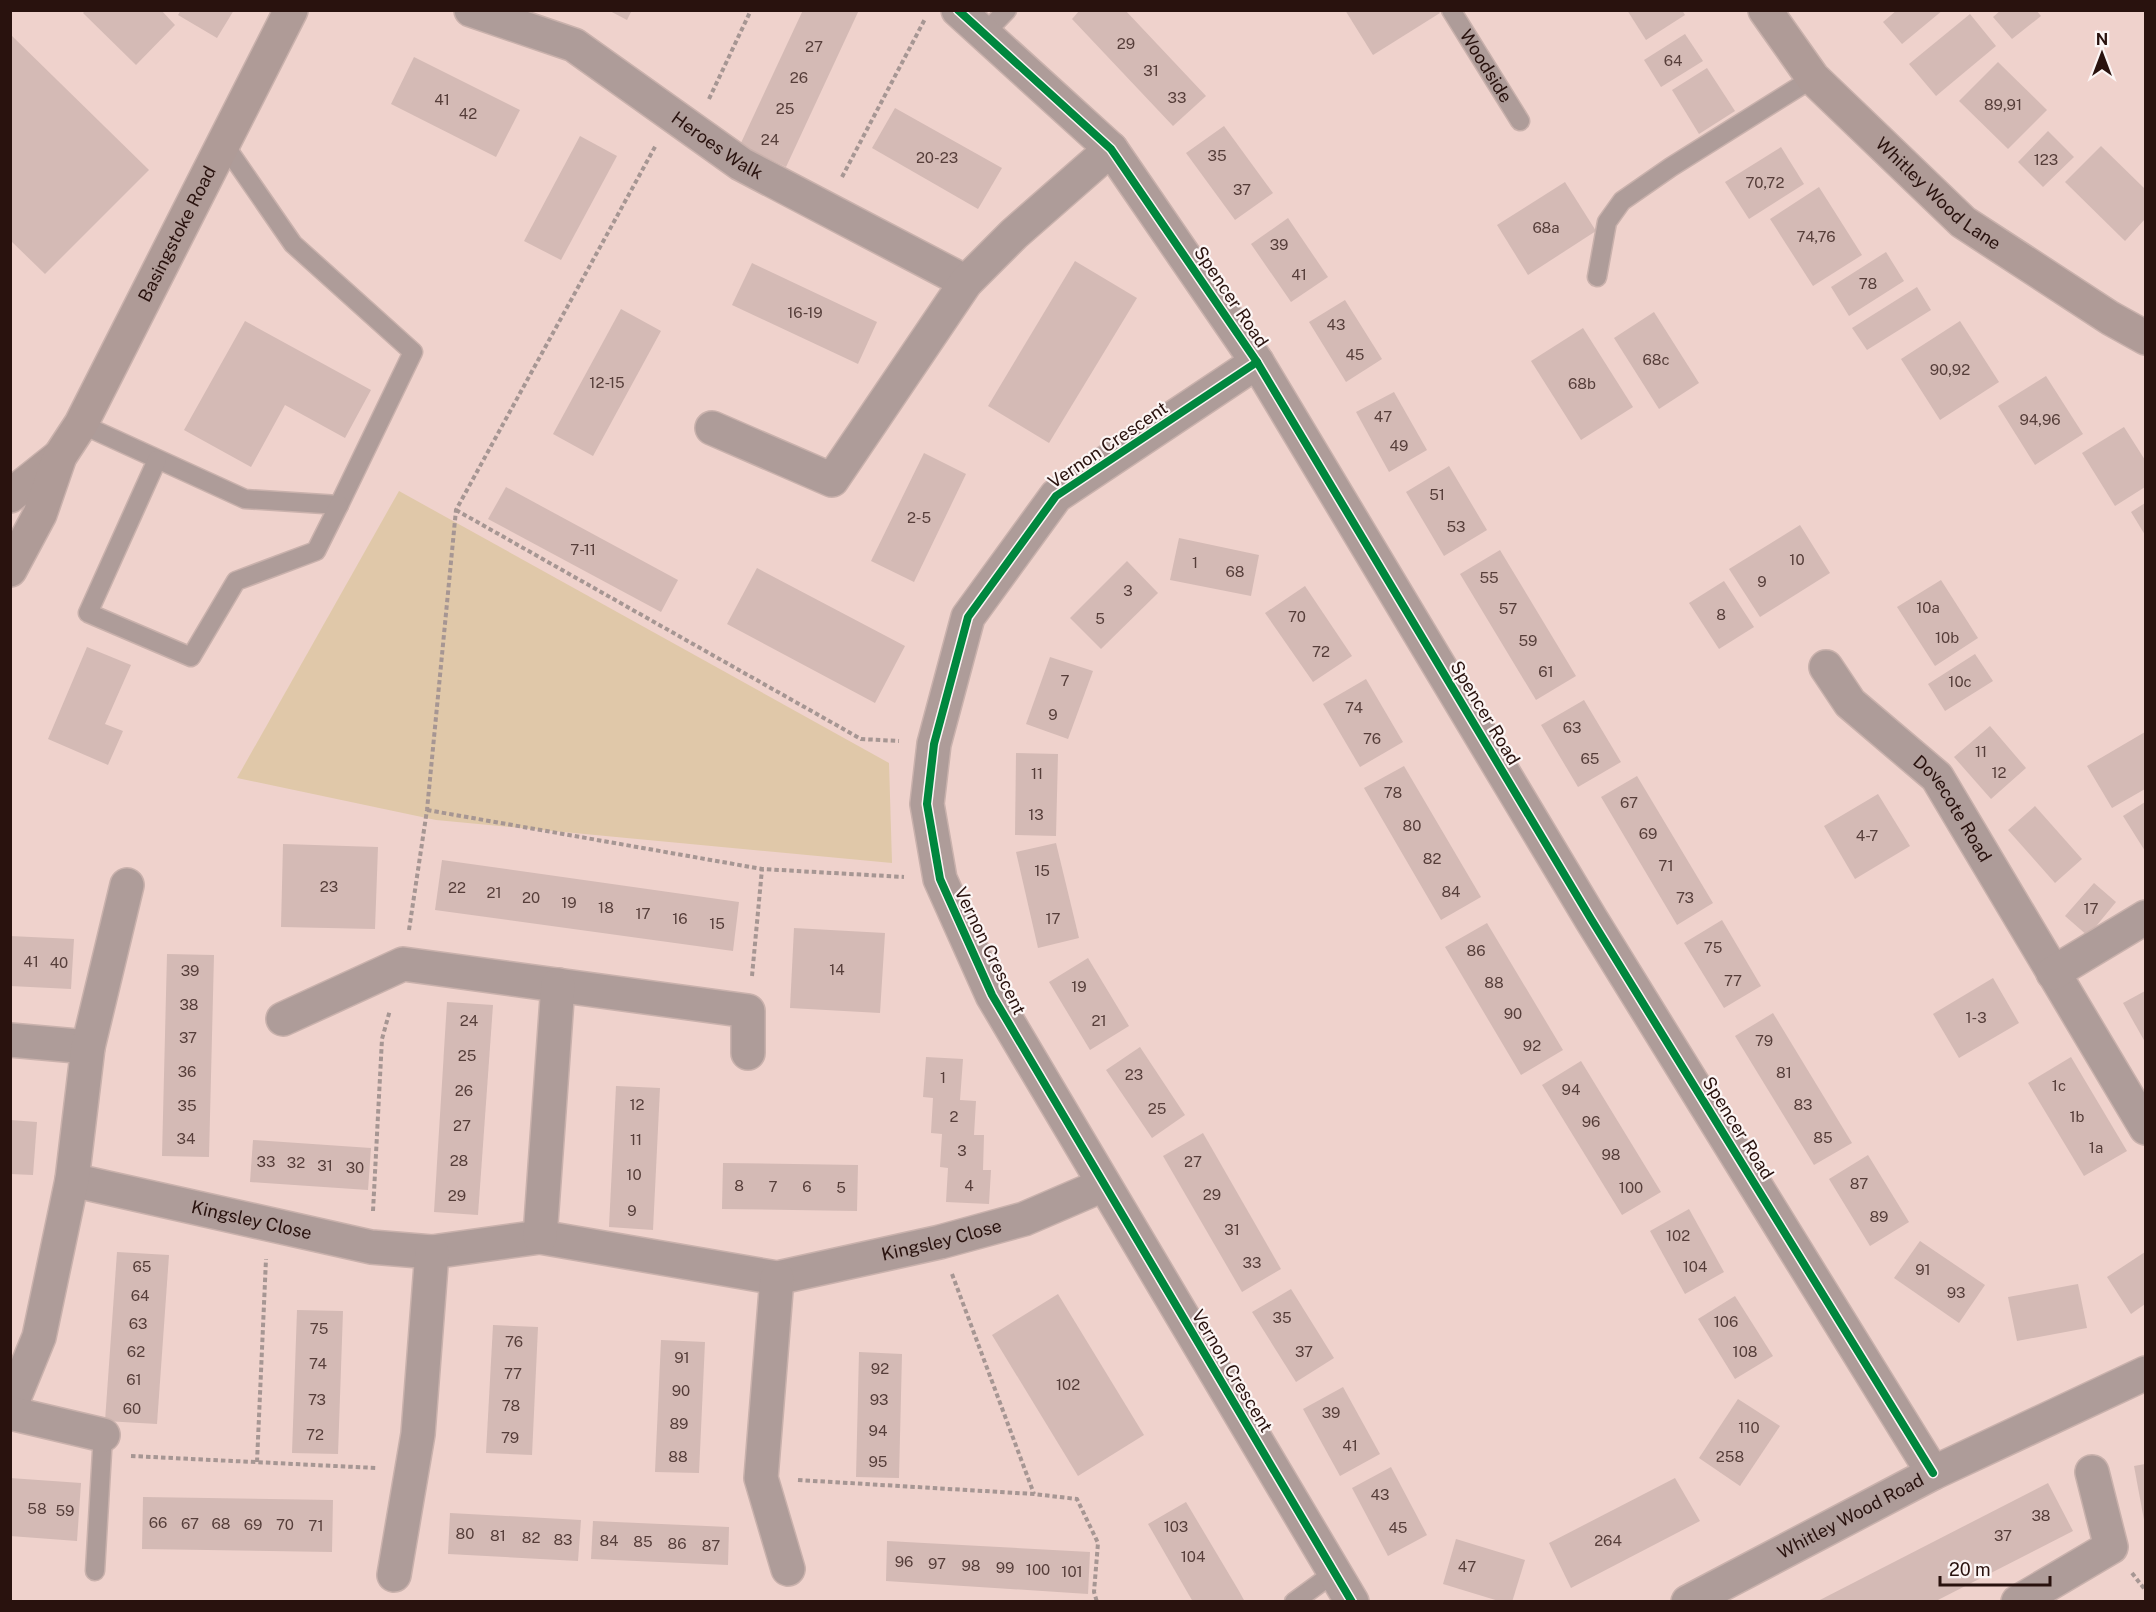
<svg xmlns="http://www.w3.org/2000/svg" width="2156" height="1612" font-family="'Public Sans',sans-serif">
<rect width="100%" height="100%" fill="#efd2cc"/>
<path fill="#e0c8a9" d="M399 491 889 763 892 863 436 820 237 778Z"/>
<g fill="#d4bab5">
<path d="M86 10H161L175 25 136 65 83 13Z"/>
<path d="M181 10H234L217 38 178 15Z"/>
<path d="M608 10H632L627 20Z"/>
<path d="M803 10H859L786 167 740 145Z"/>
<path d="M1080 10H1125L1206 96 1173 126 1072 19Z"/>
<path d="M1345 10H1438L1440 13 1373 55Z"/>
<path d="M1627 10H1682L1685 15 1646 40Z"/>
<path d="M1897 10H1943L1902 44 1883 22Z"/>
<path d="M2001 10H2036L2041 16 2012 39 1993 17Z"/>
<path d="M1970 14 1996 46 1936 96 1909 64Z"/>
<path d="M10 34 149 170 45 274 10 240Z"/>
<path d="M1685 34 1703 61 1661 87 1644 60Z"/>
<path d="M414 57 520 110 496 157 391 104Z"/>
<path d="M1998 62 2047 110 2008 149 1959 101Z"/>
<path d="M1707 68 1735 111 1699 134 1672 90Z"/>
<path d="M895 108 1002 168 978 209 872 148Z"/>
<path d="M1224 126 1273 193 1235 220 1186 153Z"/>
<path d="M2048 131 2074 157 2043 187 2018 162Z"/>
<path d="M580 136 617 156 561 260 524 241Z"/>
<path d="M2101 146 2145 189V219L2125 241 2065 182Z"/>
<path d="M1781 147 1804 184 1749 219 1725 182Z"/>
<path d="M1565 182 1596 231 1528 275 1497 225Z"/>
<path d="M1819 187 1862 255 1813 286 1770 219Z"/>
<path d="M1288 218 1328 277 1291 302 1251 244Z"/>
<path d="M1886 252 1904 281 1849 316 1831 287Z"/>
<path d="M1075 261 1137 298 1049 443 988 406Z"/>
<path d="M752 263 877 322 858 364 732 305Z"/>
<path d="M1917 287 1931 310 1867 350 1852 328Z"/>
<path d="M1345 300 1382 359 1346 382 1309 322Z"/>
<path d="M621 309 661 331 593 456 553 434Z"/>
<path d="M1654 312 1699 383 1659 409 1614 338Z"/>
<path d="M245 321 371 390 345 438 285 405 251 467 184 430Z"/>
<path d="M1960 321 1999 382 1940 420 1901 359Z"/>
<path d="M1583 328 1633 407 1581 440 1531 361Z"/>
<path d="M2046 376 2083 434 2035 465 1998 406Z"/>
<path d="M1394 392 1427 450 1389 472 1356 412Z"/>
<path d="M2124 427 2145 460V487L2115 506 2082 453Z"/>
<path d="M924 453 966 474 914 582 871 561Z"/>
<path d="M1449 466 1487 530 1444 556 1406 492Z"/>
<path d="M506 487 678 580 661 612 488 519Z"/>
<path d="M2145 503V535L2131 512Z"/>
<path d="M1800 525 1830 573 1760 617 1729 569Z"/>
<path d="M1179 538 1259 555 1251 596 1170 580Z"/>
<path d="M1500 550 1576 676 1536 700 1460 574Z"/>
<path d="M1127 561 1158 593 1101 649 1070 618Z"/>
<path d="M757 568 905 646 875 703 727 624Z"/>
<path d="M1941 580 1978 638 1935 666 1897 607Z"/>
<path d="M1724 581 1754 627 1719 649 1689 603Z"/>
<path d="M1305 586 1352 656 1313 682 1265 613Z"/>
<path d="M87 647 131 665 105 724 123 731 108 765 48 739Z"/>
<path d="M1975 654 1993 681 1945 711 1928 684Z"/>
<path d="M1050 657 1093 671 1068 739 1026 724Z"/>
<path d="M1366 679 1403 742 1360 767 1323 704Z"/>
<path d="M1584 700 1621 762 1578 787 1541 725Z"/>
<path d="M1990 726 2026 768 1991 799 1954 757Z"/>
<path d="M2145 732V789L2112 808 2087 766Z"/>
<path d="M1016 753 1058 754 1056 836 1015 835Z"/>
<path d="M1404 766 1481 897 1441 920 1364 788Z"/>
<path d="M1637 776 1713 903 1677 925 1601 797Z"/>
<path d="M1878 794 1910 846 1855 879 1824 826Z"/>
<path d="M2145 802V851L2123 816Z"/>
<path d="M2035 806 2082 859 2055 883 2008 830Z"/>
<path d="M1056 843 1079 938 1038 948 1016 852Z"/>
<path d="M283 844 378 847 375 929 281 927Z"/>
<path d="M442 860 739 902 733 951 435 910Z"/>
<path d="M2094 883 2116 902 2088 936 2065 916Z"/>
<path d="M1722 920 1761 986 1724 1008 1684 943Z"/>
<path d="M1487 923 1563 1050 1521 1075 1445 947Z"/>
<path d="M794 928 885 933 880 1013 790 1008Z"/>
<path d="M10 936 74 939 71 989 10 986Z"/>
<path d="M167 954 214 955 209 1157 162 1156Z"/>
<path d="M1088 958 1129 1026 1090 1050 1049 982Z"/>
<path d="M1993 978 2019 1023 1959 1058 1933 1014Z"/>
<path d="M2145 991V1042L2123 1003Z"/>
<path d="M447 1002 493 1005 478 1215 434 1212Z"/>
<path d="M1773 1013 1852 1143 1814 1165 1735 1036Z"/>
<path d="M1140 1047 1185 1115 1152 1138 1106 1070Z"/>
<path d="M926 1057 963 1059 960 1100 976 1101 974 1135H984L983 1170H991L989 1204 946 1202 948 1168 940 1167 942 1134 931 1133 933 1098 923 1097Z"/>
<path d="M2071 1057 2127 1151 2084 1176 2028 1083Z"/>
<path d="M1581 1061 1661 1192 1622 1215 1542 1085Z"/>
<path d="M616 1086 660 1088 653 1230 609 1227Z"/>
<path d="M10 1120 37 1122 33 1175 10 1174Z"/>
<path d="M1203 1133 1281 1269 1242 1292 1163 1156Z"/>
<path d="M253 1140 371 1148 368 1190 250 1182Z"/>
<path d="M1868 1155 1909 1222 1870 1246 1829 1179Z"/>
<path d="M723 1163 858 1165 857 1211 722 1209Z"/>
<path d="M1689 1209 1724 1272 1685 1294 1650 1231Z"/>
<path d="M1920 1241 1985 1285 1959 1323 1894 1278Z"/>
<path d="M117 1252 169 1255 157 1424 105 1421Z"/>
<path d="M2145 1252V1304L2131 1314 2107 1277Z"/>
<path d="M2078 1284 2087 1328 2017 1341 2008 1297Z"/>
<path d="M1291 1289 1334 1358 1296 1382 1252 1312Z"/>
<path d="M1058 1294 1144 1435 1078 1476 992 1335Z"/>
<path d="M1735 1296 1773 1356 1735 1379 1698 1319Z"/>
<path d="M297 1310 343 1311 338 1454 292 1453Z"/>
<path d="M493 1325 538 1327 532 1455 486 1453Z"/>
<path d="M661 1340 705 1342 699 1473 655 1472Z"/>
<path d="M859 1352 902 1354 899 1478 856 1477Z"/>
<path d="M1343 1387 1380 1454 1340 1476 1303 1409Z"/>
<path d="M1738 1399 1780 1426 1740 1486 1699 1458Z"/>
<path d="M2145 1464V1520H2144L2134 1466Z"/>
<path d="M1391 1467 1427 1535 1388 1556 1352 1488Z"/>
<path d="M10 1478 81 1483 77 1541 10 1536Z"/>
<path d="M1675 1478 1700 1521 1571 1588 1549 1543Z"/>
<path d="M2048 1483 2073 1531 1934 1602H1816Z"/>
<path d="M143 1497 333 1500 332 1552 142 1549Z"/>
<path d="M1186 1502 1239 1591 1245 1602H1193L1148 1524Z"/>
<path d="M450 1513 581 1520 578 1561 448 1554Z"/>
<path d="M593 1521 729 1527 728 1565 591 1559Z"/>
<path d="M1456 1539 1525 1560 1512 1602H1502L1443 1584Z"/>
<path d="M887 1541 1090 1552 1088 1594 886 1581Z"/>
</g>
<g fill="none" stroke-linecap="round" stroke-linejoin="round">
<defs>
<g id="lane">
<path id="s1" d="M1451 10 1520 121"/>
<path d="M984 34 1007 10"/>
<path d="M1597 277 1607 222 1622 201 1671 167 1813 78"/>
<path d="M81 424 245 499 339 505 413 352 293 244 224 144"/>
<path d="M157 460 88 613 191 657 236 581 316 551 339 505"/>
<path d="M95 1571 103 1435"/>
<path d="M1294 1602 1335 1572"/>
</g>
<g id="street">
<path id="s2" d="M471 10 574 45 741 164 966 282"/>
<path d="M958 10 1111 149 1257 362 1591 919 1933 1473"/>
<path d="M1257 362 1056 496 968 617 934 744 927 804 940 879 992 995 1352 1602"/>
<path d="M712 428 832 480 966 282 1014 234 1111 149"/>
<path id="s3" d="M1826 667 1850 703 1937 777 2146 1128"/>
<path d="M2053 973 2146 917"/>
<path d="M283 1019 403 964 748 1011V1053"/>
<path d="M10 1040 88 1047"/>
<path id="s4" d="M72 1180 371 1247 432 1252 540 1237 777 1278 940 1242 1024 1219 1103 1185"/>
<path d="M540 1237 558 985"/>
<path d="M777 1278 761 1478 788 1569"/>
<path d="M10 1408 39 1337 72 1180 88 1047 127 885"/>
<path d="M10 1413 103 1435"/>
<path d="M394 1575 418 1434 432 1252"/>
<path id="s5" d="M1688 1602 1933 1473 2146 1373"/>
<path d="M2018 1602 2111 1547 2092 1472"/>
</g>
<g id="secondary">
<path id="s6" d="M1765 10 1813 78 1963 222 2110 318 2146 338"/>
<path d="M10 496 60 456"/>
<path id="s7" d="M10 570 40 514 60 456 81 424 291 10"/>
</g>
</defs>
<use href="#lane" stroke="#c9b1ac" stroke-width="21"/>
<use href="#street" stroke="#c9b1ac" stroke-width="36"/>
<use href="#secondary" stroke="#c9b1ac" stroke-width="36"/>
<g stroke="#a69693" stroke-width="4" stroke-dasharray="4.5 3" stroke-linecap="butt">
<path d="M709 99 751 10"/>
<path d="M842 177 925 19"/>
<path d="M456 510 861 739 899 741"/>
<path d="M427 810 762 869 904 877"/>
<path d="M409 930 427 810 456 510 656 145"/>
<path d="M752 976 762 869"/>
<path d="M373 1211 382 1039 390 1010"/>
<path d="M952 1274 1034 1494"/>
<path d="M131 1456 376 1468"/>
<path d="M257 1462 266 1259"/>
<path d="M798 1480 1034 1494 1077 1499 1098 1543 1094 1592 1097 1602"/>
<path d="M2132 1573 2146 1591"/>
</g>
<use href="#lane" stroke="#ae9c99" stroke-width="18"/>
<use href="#street" stroke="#ae9c99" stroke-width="33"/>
<use href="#secondary" stroke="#af9b97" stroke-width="33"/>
<defs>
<g id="cycleway">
<path d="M958 10 1111 149 1257 362 1591 919 1933 1473"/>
<path d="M1257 362 1056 496 968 617 934 744 927 804 940 879 992 995 1352 1602"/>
</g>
</defs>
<use href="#cycleway" stroke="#fcf5f4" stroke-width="11"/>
<use href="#cycleway" stroke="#00873e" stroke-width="8"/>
</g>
<g text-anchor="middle" stroke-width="4.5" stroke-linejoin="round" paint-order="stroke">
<g font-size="15" fill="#563e3a">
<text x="1126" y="49">29</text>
<text x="814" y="52">27</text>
<text x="1673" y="66">64</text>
<text x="1151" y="76">31</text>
<text x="799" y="83">26</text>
<text x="1177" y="103">33</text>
<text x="442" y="105">41</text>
<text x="2003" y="110">89,91</text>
<text x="785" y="114">25</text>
<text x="468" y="119">42</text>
<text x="770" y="145">24</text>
<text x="1217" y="161">35</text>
<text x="937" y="163">20-23</text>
<text x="2046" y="165">123</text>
<text x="1765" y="188">70,72</text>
<text x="1242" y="195">37</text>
<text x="1546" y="233">68a</text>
<text x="1816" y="242">74,76</text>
<text x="1279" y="250">39</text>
<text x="1299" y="280">41</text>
<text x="1868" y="289">78</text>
<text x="805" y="318">16-19</text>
<text x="1336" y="330">43</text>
<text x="1355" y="360">45</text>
<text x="1656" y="365">68c</text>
<text x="1950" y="375">90,92</text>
<text x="607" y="388">12-15</text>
<text x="1582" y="389">68b</text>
<text x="1383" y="422">47</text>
<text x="2040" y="425">94,96</text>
<text x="1399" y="451">49</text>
<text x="1437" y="500">51</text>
<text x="919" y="523">2-5</text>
<text x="1456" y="532">53</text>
<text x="583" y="555">7-11</text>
<text x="1797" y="565">10</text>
<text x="1195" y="568">1</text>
<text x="1235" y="577">68</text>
<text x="1489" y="583">55</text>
<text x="1762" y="587">9</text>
<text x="1128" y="596">3</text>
<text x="1928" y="613">10a</text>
<text x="1508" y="614">57</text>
<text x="1721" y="620">8</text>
<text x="1297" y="622">70</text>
<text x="1100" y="624">5</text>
<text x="1947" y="643">10b</text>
<text x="1528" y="646">59</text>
<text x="1321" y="657">72</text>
<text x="1546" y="677">61</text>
<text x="1065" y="686">7</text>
<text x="1960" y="687">10c</text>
<text x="1354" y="713">74</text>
<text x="1053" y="720">9</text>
<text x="1572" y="733">63</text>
<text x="1372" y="744">76</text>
<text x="1981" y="757">11</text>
<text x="1590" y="764">65</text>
<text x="1999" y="778">12</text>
<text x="1037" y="779">11</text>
<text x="1393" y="798">78</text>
<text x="1629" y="808">67</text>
<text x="1036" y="820">13</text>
<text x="1412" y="831">80</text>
<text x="1648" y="839">69</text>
<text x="1867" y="841">4-7</text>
<text x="1432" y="864">82</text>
<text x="1666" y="871">71</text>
<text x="1042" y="876">15</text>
<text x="329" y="892">23</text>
<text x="457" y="893">22</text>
<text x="1451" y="897">84</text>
<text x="494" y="898">21</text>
<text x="531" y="903">20</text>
<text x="1685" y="903">73</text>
<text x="569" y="908">19</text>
<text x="606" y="913">18</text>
<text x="2091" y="914">17</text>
<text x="643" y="919">17</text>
<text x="680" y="924">16</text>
<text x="1053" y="924">17</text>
<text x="717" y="929">15</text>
<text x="1713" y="953">75</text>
<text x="1476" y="956">86</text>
<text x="31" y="967">41</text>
<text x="59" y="968">40</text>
<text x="837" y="975">14</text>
<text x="190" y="976">39</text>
<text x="1733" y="986">77</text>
<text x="1494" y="988">88</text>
<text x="1079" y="992">19</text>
<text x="189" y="1010">38</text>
<text x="1513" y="1019">90</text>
<text x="1976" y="1023">1-3</text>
<text x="469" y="1026">24</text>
<text x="1099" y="1026">21</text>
<text x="188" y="1043">37</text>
<text x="1764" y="1046">79</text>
<text x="1532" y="1051">92</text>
<text x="467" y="1061">25</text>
<text x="187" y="1077">36</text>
<text x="1784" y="1078">81</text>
<text x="1134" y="1080">23</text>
<text x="943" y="1083">1</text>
<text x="2059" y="1091">1c</text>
<text x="1571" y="1095">94</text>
<text x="464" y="1096">26</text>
<text x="637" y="1110">12</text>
<text x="1803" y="1110">83</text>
<text x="187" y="1111">35</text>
<text x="1157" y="1114">25</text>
<text x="954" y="1122">2</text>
<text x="2077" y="1122">1b</text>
<text x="1591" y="1127">96</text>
<text x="462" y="1131">27</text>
<text x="1823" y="1143">85</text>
<text x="186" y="1144">34</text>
<text x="636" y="1145">11</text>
<text x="2096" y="1153">1a</text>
<text x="962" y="1156">3</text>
<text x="1611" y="1160">98</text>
<text x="459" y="1166">28</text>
<text x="266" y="1167">33</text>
<text x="1193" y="1167">27</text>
<text x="296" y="1168">32</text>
<text x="325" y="1171">31</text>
<text x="355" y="1173">30</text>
<text x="634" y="1180">10</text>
<text x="1859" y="1189">87</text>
<text x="739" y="1191">8</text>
<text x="969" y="1191">4</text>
<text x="773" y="1192">7</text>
<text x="807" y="1192">6</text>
<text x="841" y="1193">5</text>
<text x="1631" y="1193">100</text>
<text x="1212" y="1200">29</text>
<text x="457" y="1201">29</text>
<text x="632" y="1216">9</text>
<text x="1879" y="1222">89</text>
<text x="1232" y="1235">31</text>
<text x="1678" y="1241">102</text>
<text x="1252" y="1268">33</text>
<text x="142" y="1272">65</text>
<text x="1695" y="1272">104</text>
<text x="1923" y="1275">91</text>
<text x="1956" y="1298">93</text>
<text x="140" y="1301">64</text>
<text x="1282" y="1323">35</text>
<text x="1726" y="1327">106</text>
<text x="138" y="1329">63</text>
<text x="319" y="1334">75</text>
<text x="514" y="1347">76</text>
<text x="136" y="1357">62</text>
<text x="1304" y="1357">37</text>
<text x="1745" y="1357">108</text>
<text x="682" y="1363">91</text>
<text x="318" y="1369">74</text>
<text x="880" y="1374">92</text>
<text x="513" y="1379">77</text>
<text x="134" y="1385">61</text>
<text x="1068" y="1390">102</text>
<text x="681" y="1396">90</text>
<text x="317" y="1405">73</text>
<text x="879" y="1405">93</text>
<text x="511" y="1411">78</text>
<text x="132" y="1414">60</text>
<text x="1331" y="1418">39</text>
<text x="679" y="1429">89</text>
<text x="1749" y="1433">110</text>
<text x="878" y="1436">94</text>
<text x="315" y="1440">72</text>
<text x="510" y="1443">79</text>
<text x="1350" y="1451">41</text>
<text x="678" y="1462">88</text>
<text x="1730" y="1462">258</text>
<text x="878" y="1467">95</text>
<text x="1380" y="1500">43</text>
<text x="37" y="1514">58</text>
<text x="65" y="1516">59</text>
<text x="2041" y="1521">38</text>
<text x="158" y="1528">66</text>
<text x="190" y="1529">67</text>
<text x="221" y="1529">68</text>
<text x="253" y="1530">69</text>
<text x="285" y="1530">70</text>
<text x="316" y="1531">71</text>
<text x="1176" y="1532">103</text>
<text x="1398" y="1533">45</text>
<text x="465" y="1539">80</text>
<text x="498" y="1541">81</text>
<text x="2003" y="1541">37</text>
<text x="531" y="1543">82</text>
<text x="563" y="1545">83</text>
<text x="609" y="1546">84</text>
<text x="1608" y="1546">264</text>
<text x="643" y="1547">85</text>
<text x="677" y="1549">86</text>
<text x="711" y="1551">87</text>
<text x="1193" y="1562">104</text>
<text x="904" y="1567">96</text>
<text x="937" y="1569">97</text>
<text x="971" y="1571">98</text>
<text x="1467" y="1572">47</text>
<text x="1005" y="1573">99</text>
<text x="1038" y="1575">100</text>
<text x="1072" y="1577">101</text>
</g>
<g font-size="18" fill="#29120e" stroke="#fcf5f4">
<text dy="6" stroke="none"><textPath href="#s1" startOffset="66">Woodside</textPath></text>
<text dy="6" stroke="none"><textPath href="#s2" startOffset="284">Heroes Walk</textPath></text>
<text dy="6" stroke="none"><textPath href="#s6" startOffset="254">Whitley Wood Lane</textPath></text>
<text dy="6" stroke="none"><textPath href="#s7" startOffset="376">Basingstoke Road</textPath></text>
<text transform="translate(1231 297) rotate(56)" y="6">Spencer Road</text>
<text transform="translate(1108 445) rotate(-34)" y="6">Vernon Crescent</text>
<text transform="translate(1485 713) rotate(59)" y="6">Spencer Road</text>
<text dy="6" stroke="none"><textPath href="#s3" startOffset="192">Dovecote Road</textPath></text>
<text transform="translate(990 951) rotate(64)" y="6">Vernon Crescent</text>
<text transform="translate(1738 1128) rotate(58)" y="6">Spencer Road</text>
<text dy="6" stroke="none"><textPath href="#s4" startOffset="184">Kingsley Close</textPath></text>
<text dy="6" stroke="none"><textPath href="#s4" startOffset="886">Kingsley Close</textPath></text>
<text transform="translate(1232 1371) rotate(59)" y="6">Vernon Crescent</text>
<text dy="6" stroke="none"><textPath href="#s5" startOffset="184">Whitley Wood Road</textPath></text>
</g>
</g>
<rect width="2156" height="1612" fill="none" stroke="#29120e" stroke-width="24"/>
<g transform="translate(2102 54)" stroke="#fcf5f4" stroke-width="4.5" paint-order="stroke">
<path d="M0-4.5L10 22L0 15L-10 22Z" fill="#29120e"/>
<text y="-9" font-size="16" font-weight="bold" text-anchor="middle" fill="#29120e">N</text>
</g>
<path d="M1940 1576v9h110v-9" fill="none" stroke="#29120e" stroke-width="3"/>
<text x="1949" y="1576" font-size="18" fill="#29120e" stroke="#fcf5f4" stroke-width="4.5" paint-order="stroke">20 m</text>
</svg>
